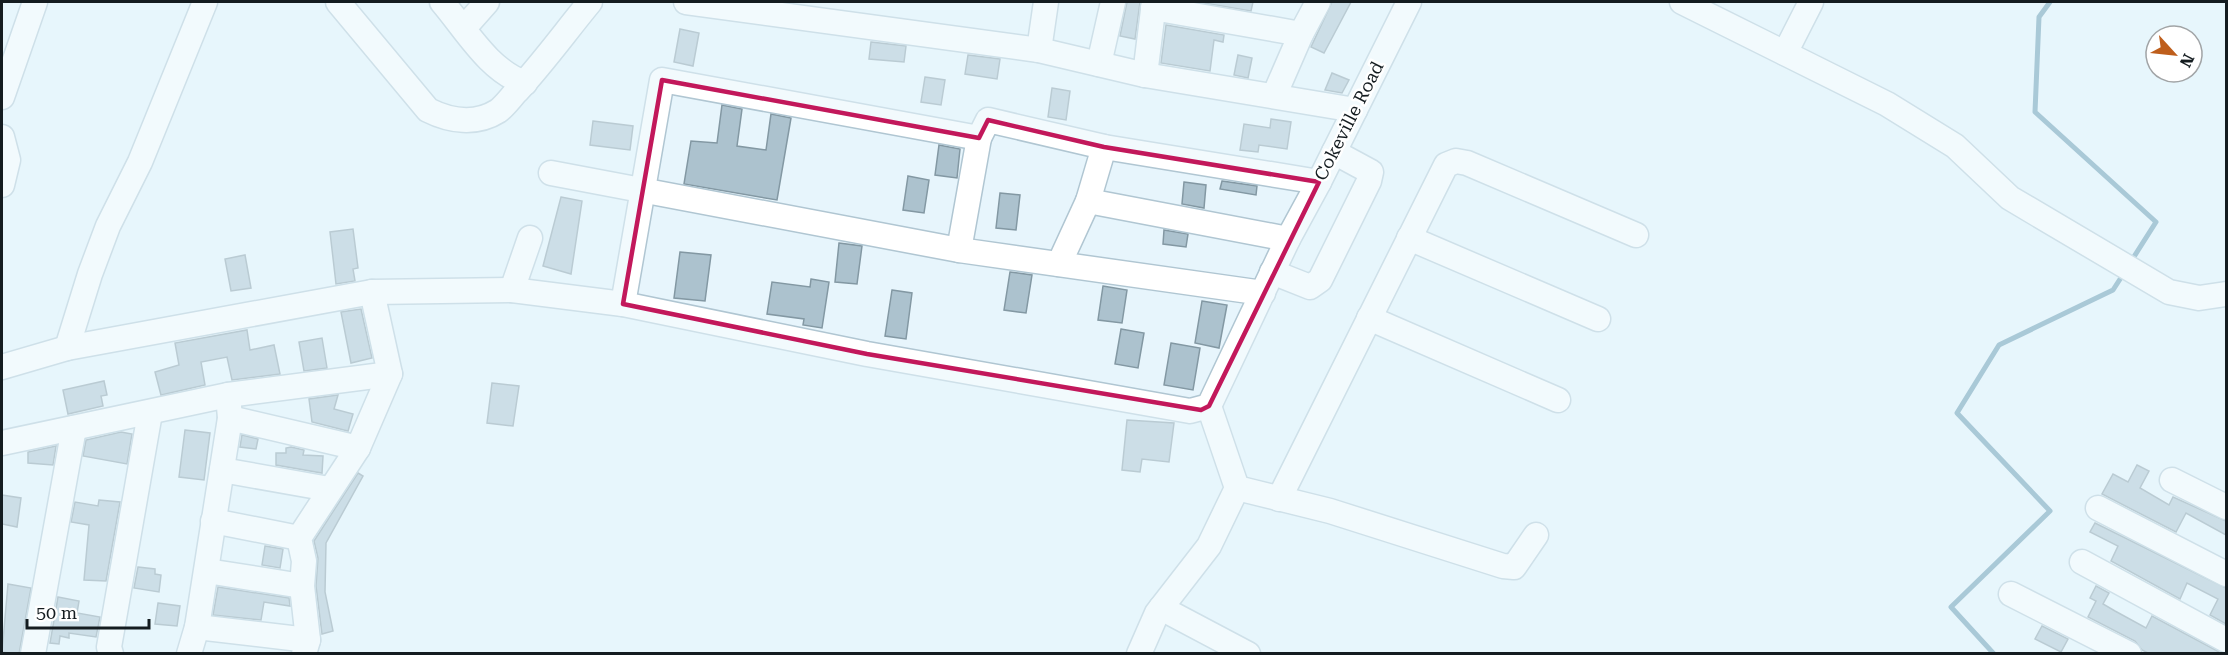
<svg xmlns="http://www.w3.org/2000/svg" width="2228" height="655" font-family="'Roboto Serif',serif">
<rect width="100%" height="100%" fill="#e7f5fc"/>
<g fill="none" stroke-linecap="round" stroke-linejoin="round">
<g stroke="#5d92ab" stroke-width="5">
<path d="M2050 2 2039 17 2035 112 2156 222 2130 263"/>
<path d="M1994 654 1951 607 2050 511 1957 413 1999 345 2113 290 2124 273"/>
</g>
</g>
<g fill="#acc2ce" stroke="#8398a3" stroke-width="1.5">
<path d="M1127 2H1140L1135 39 1120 36Z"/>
<path d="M1198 2H1253L1251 11Z"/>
<path d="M1332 2H1351L1324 53 1311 47Z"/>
<path d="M1166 25 1224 35 1223 42 1214 40 1210 71 1161 63Z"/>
<path d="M680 29 699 33 693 66 674 62Z"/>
<path d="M871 42 906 46 904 62 869 59Z"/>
<path d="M968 55 1000 59 997 79 965 74Z"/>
<path d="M1238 55 1252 58 1248 78 1234 75Z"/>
<path d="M1332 73 1349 80 1342 93 1325 90Z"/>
<path d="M925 77 945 80 941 105 921 102Z"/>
<path d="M1052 88 1070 91 1066 120 1048 117Z"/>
<path d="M722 105 742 109 737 146 766 150 771 114 791 118 777 200 684 184 691 141 717 143Z"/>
<path d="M1271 119 1291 122 1287 149 1259 145 1258 152 1240 150 1244 124 1270 128Z"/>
<path d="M593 121 633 126 630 150 590 145Z"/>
<path d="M939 145 960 149 957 178 935 175Z"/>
<path d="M908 176 929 180 924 213 903 210Z"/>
<path d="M1222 181 1257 186 1256 195 1220 189Z"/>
<path d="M1184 182 1206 185 1204 208 1182 204Z"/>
<path d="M1000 193 1020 195 1016 230 996 228Z"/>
<path d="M561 197 582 201 571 274 543 266Z"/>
<path d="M353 229 358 268 353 269 355 281 336 284 330 232Z"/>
<path d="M1164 230 1188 234 1186 247 1163 244Z"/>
<path d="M839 243 862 246 857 284 835 282Z"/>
<path d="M680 252 711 255 705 301 674 298Z"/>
<path d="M245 255 251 288 231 291 225 259Z"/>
<path d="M1010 272 1032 275 1026 313 1004 310Z"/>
<path d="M811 279 829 282 822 328 803 325 804 319 767 314 772 282 810 287Z"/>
<path d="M1103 286 1127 290 1122 323 1098 320Z"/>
<path d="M892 290 912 293 906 339 885 336Z"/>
<path d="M1202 301 1227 305 1219 348 1195 343Z"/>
<path d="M361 309 372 358 351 363 341 312Z"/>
<path d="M1121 329 1144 333 1138 368 1115 364Z"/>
<path d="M247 330 250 350 274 345 280 374 232 380 227 357 201 362 205 385 161 395 155 372 179 365 175 343Z"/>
<path d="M322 338 327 368 304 371 299 342Z"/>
<path d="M1171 343 1200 348 1193 390 1164 385Z"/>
<path d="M104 381 107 395 101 396 103 406 68 414 63 390Z"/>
<path d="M492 383 519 386 513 426 487 423Z"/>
<path d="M338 395 334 409 353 414 348 431 312 422 309 399Z"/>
<path d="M1127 420 1174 423 1169 462 1142 459 1140 472 1122 470Z"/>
<path d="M185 430 210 433 204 480 179 477Z"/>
<path d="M121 432 132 434 127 464 83 456 86 440Z"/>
<path d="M242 435 258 439 256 449 240 447Z"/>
<path d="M56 446 53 465 28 463V452Z"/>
<path d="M291 447 304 450 303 455 323 456 322 473 276 465V453H286V448Z"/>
<path d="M2137 465 2149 471 2140 488 2169 505 2173 497 2226 521V535L2186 513 2176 532 2102 494 2113 474 2128 482Z"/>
<path d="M358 473 363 476 326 543 325 592 333 631 322 634 316 586 318 558 314 541Z"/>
<path d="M2 495 21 498 17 527 2 524Z"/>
<path d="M99 500 120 502 106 581 84 580 89 525 71 522 75 502 98 506Z"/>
<path d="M2095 523 2226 588V624L2210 615 2218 599 2187 583 2180 599 2111 561 2118 546 2090 532Z"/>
<path d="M265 546 283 549 280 568 262 565Z"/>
<path d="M138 567 155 569V574L161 575 159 592 134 588Z"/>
<path d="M8 584 31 588 19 654 2 652Z"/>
<path d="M2096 586 2109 593 2103 604 2115 611 2146 628 2152 616 2223 654H2150L2142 650 2135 641 2088 617 2096 601 2090 598Z"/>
<path d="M218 587 289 598 290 606 264 602 261 620 213 615Z"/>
<path d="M58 597 79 601 77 613 100 617 96 637 69 633V638L60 636 59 644 50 643Z"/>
<path d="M158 603 180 606 177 626 155 624Z"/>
<path d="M2042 626 2068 639 2061 652 2035 639Z"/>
</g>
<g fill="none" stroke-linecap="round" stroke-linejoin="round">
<defs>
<g id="minor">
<path d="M338 2 428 110C450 121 476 125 498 111 505 106 511 97 517 91 543 63 566 31 590 2"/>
<path d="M442 2C466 30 489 71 525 83"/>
<path d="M686 2 1039 50 1145 75 1355 110"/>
<path d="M1682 2 1887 104 1955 146 2010 198 2169 292 2199 298 2226 294"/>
<path d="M1153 8 1301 34"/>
<path d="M464 28 487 2"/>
<path d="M1039 50 1046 2"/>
<path d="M1785 53 1811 2"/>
<path d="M1099 64 1113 2"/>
<path d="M1145 75 1154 2"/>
<path d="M1274 96 1301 34 1318 2"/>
<path d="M2 97 35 2"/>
<path d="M2 137 8 160 2 185"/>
<path d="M551 173 959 250 1263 293"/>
<path d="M1088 201 1288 239"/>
<path d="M1409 238 1598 319"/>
<path d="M959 250 979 138 988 120 1104 147 1319 182"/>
<path d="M1059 264 1088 201 1104 147"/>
<path d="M1272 272 1310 287 1320 280 1369 181 1371 172 1334 152"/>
<path d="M512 290 530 238"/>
<path d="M623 304 662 80 979 138"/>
<path d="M1369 318 1558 400"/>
<path d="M67 348 90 274 108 226 140 162 205 2"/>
<path d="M2 367 67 348 372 292 512 290 623 304 867 354 1190 411 1209 406 1288 239 1319 182 1409 2"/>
<path d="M230 418 358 448"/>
<path d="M2 443 228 395 390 374"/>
<path d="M222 470 329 489"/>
<path d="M2172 480 2226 507"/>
<path d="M1237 488 1330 511 1503 566 1514 567 1536 535"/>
<path d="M1279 499 1446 165 1456 161 1467 163 1636 235"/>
<path d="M2098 508 2226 574"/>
<path d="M213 521 299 538"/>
<path d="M2082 562 2226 640"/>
<path d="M207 571 302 586"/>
<path d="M2011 594 2129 654"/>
<path d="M1161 608 1248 654"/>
<path d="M197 627 308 640"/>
<path d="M33 654 74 428"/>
<path d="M111 654 109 647 150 413"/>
<path d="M189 654 197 627 230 418 228 395"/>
<path d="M304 654 308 640 302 586 304 561 299 538 358 448 390 374 372 292"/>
<path d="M1139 654 1157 613 1209 546 1237 488 1209 406"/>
</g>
</defs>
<use href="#minor" stroke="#b0c6d2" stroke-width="27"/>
<use href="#minor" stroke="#fff" stroke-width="24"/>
</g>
<path d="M0 0H2228V655H0ZM662 80 979 138 988 120 1104 147 1319 182 1209 406 1201 410 867 354 623 304Z" fill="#e7f5fc" fill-opacity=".55" fill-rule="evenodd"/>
<path fill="none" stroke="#c2185b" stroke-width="4.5" stroke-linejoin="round" d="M662 80 979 138 988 120 1104 147 1319 182 1209 406 1201 410 867 354 623 304Z"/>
<g text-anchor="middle" stroke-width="5" stroke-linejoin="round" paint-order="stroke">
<g font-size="18" fill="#141c20" stroke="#fff">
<text transform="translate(1349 121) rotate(-63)" y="6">Cokeville Road</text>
</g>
</g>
<rect width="2228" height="655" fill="none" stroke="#141c20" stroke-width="6"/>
<g transform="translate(2174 54) rotate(117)"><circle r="28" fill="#ffffff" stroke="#a1a4a6" stroke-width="1.5"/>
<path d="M0-4.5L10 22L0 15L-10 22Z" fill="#be5e1c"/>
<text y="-9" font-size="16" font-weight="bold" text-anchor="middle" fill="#141c20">N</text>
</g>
<path d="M27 619v9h122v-9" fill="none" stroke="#141c20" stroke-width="3"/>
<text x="36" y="619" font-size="18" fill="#141c20" stroke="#ffffff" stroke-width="4.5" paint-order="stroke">50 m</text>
</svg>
